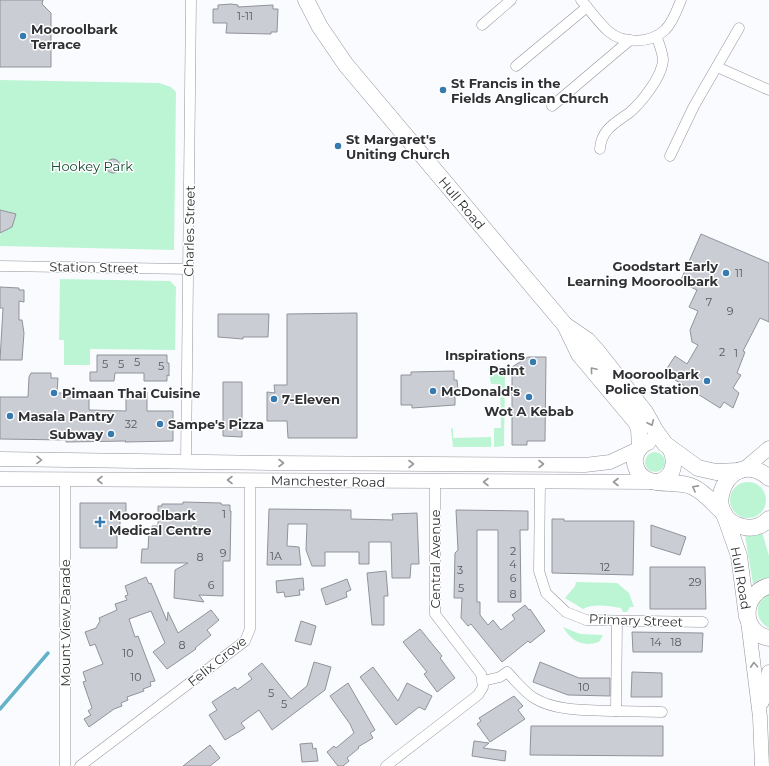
<svg xmlns="http://www.w3.org/2000/svg" width="769" height="766" font-family="Montserrat,sans-serif">
<rect width="100%" height="100%" fill="#fafbfe"/>
<g fill="#bcf5d4">
<path d="M0 80 159 83 171 87 176 92 174 250 0 246V236L7 212 0 210Z"/>
<path d="M60 279 170 281 176 287 175 350 90 349V365H64V340H59Z"/>
<path d="M497 365 502 368 505 374 504 446 494 447V428H501L500 384H491L488 368Z"/>
<path d="M453 428V438L491 437V447H453L451 429Z"/>
<circle cx="655" cy="462" r="10"/>
<circle cx="748" cy="500" r="18"/>
<path d="M762 532 769 556V577L759 580 753 584 745 535Z"/>
<path d="M576 582 617 583 629 593 634 607H630L627 612H623L621 608C609 606 594 603 583 609L565 598 575 586Z"/>
<path d="M769 594V628C754 620 754 602 769 594Z"/>
<path d="M563 627 580 634 603 635 599 642C583 647 572 642 563 627Z"/>
</g>
<g fill="none" stroke-linecap="round" stroke-linejoin="round">
<path stroke="#63b2c8" stroke-width="3.5" d="M0 709 48 653"/>
</g>
<g fill="#cbcdd5" stroke="#90939a">
<path d="M0 0H43L42 4 51 13V67H0Z"/>
<path d="M231 4 238 5V7L273 5V9H278L277 32H271V34L226 33 227 23H213V9H218V5Z"/>
<circle cx="113" cy="166" r="7"/>
<path d="M0 210 16 214 12 227 0 233Z"/>
<path d="M701 234 769 263V322L760 318 743 351 745 352 737 373 741 375 733 388 739 393 733 408 724 402 720 408 664 373 675 356 687 364 698 345 692 342 690 330 698 311 689 307 697 290 680 282Z"/>
<path d="M0 287 19 288V290H24V302L19 301V320H22L24 333 22 360H0L3 308H0Z"/>
<path d="M357 313V438H288L287 421H267V392L275 393 274 385H287V314Z"/>
<path d="M218 314H269L268 337H243V339L218 337Z"/>
<path d="M97 355H167V363H169V376L167 375V381H144V373H115L114 381H90V372H97Z"/>
<path d="M528 357H546L545 441H527V445H512V367Z"/>
<path d="M454 371V380H457L458 390H455V405L412 408V405H401V375H411V372Z"/>
<path d="M31 373H51V378H58L57 393H78V398H89V410L126 411V392H147V411H173V441L125 442 126 441 66 442V440L0 439V397H28L29 377Z"/>
<path d="M223 382H242V437L223 436Z"/>
<path d="M183 502 221 503 222 505H230V511H231L230 561H223V596L199 595 204 602 174 598 175 570 188 563H141L142 549H148L149 531 152 532V526H158V506H162V504H183Z"/>
<path d="M80 503H126V517H120V527H117V548H80Z"/>
<path d="M269 509 351 510V519L393 520 392 514 417 513 419 564H411L410 578H392L391 542H369V564H359V552H325V566H312L306 550 307 524H288L287 546 299 547 301 565H267Z"/>
<path d="M456 510 528 511V530H520L521 602H498V530H477V602H480V615L488 625 493 620 501 630 515 619 512 615 525 605 529 610 530 609 545 631 530 643 528 641 502 662 471 624 468 626 461 618 462 598H454L455 553 458 550Z"/>
<path d="M552 519H564V521H634L633 575 552 573Z"/>
<path d="M651 525 686 537 680 555 651 546Z"/>
<path d="M650 567H705L706 609H650Z"/>
<path d="M386 571 388 596H384V625H372L367 573Z"/>
<path d="M146 577 149 584 151 583 167 621 168 612 178 633 211 610 219 620 207 630 211 635 195 648 196 649 167 669 153 652 165 643 151 611 129 619 135 637 138 636 155 681 150 682 151 686 143 689 144 691 127 697 128 700 121 703 122 706 114 709 89 727 84 719 91 715 88 711 92 708 83 682 86 681 83 672 103 664 95 644 90 646 85 632 96 628 100 621 99 618 117 610 115 604 127 600 125 596 128 595 125 586Z"/>
<path d="M303 578 304 590H299L300 595 285 597 284 592 277 593 276 581Z"/>
<path d="M347 579 351 590 346 592 347 597 326 605 321 589Z"/>
<path d="M301 621 316 626 311 645 295 641Z"/>
<path d="M420 629 442 656 440 658 455 678 437 692 424 674 427 672 403 642Z"/>
<path d="M632 632 703 633 702 652H633Z"/>
<path d="M314 662 331 667 325 690 272 730 259 710 241 723 245 728 225 740 209 715 217 710 212 702 235 687 237 690 252 679 248 674 262 663 291 699 307 686Z"/>
<path d="M540 662 579 678H610V696L568 695 533 682Z"/>
<path d="M373 667 398 701 407 683 432 696 425 710 419 707 396 725 360 677Z"/>
<path d="M632 672 662 673V697H631Z"/>
<path d="M348 683 375 730 370 733 373 738 358 747 359 748 347 758 349 761 343 766H338L327 752 334 746 336 748 354 733 350 724 330 696Z"/>
<path d="M514 696 523 706 518 710 525 719 490 742 477 724 481 721 479 718Z"/>
<path d="M531 726H663V756L530 755Z"/>
<path d="M474 741 489 743 483 748 506 751 505 761 472 756Z"/>
<path d="M312 743 313 749 316 748 318 761 302 762 300 744Z"/>
<path d="M210 745 220 758 210 766H183Z"/>
</g>
<g fill="none" stroke-linecap="round" stroke-linejoin="round">
<defs>
<g id="street">
<path d="M581 0C590 10 598 22 608 31 623 44 650 44 665 30 673 22 677 10 681 0"/>
<path d="M482 25 511 0"/>
<path d="M516 66 587 7"/>
<path d="M717 67 769 90"/>
<path d="M552 106 630 40"/>
<path d="M600 149C601 130 615 123 629 113 641 103 663 76 663 59 662 51 659 43 656 36"/>
<path d="M670 156 694 106 739 28"/>
<path d="M0 266 188 269"/>
<path d="M186 462 191 0"/>
<path d="M65 480V766"/>
<path d="M540 482 539 571 546 593 566 612 586 620 703 622"/>
<path d="M483 681 500 677 507 672C516 681 523 691 534 698 557 712 590 710 616 711L617 621"/>
<path d="M616 711 662 712"/>
<path d="M80 766 245 641 250 629V480"/>
<path d="M386 766 478 695 483 687 481 674 435 614V482"/>
</g>
<g id="secondary">
<path d="M0 459 271 463 585 465 610 462 638 449"/>
<path d="M743 470 769 448"/>
<path d="M0 479 655 482"/>
<path d="M748 621 760 717 762 766"/>
<path d="M762 702 769 672"/>
</g>
<g id="primary">
<path d="M306 0 320 27 346 65 565 325 579 354 636 422 639 429 640 448"/>
<path d="M565 325 587 340 597 351 645 412 655 430 665 444 698 468 716 472 739 471"/>
<path d="M648 442C643 444 639 447 637 452 635 456 634 462 636 467 643 491 676 478 693 487 706 493 713 504 724 513"/>
<path d="M769 478C730 443 696 518 744 527 753 529 762 526 769 519"/>
<path d="M658 482C674 478 677 461 670 448"/>
<path d="M725 516 739 556 747 617"/>
<path d="M769 586C742 593 739 632 769 638"/>
</g>
</defs>
<use href="#street" stroke="#92959c" stroke-width="11"/>
<use href="#secondary" stroke="#92959c" stroke-width="15"/>
<use href="#primary" stroke="#92959c" stroke-width="17"/>
<use href="#street" stroke="#fff" stroke-width="10"/>
<use href="#secondary" stroke="#fff" stroke-width="14"/>
<use href="#primary" stroke="#fff" stroke-width="16"/>
</g>
<defs><path id="oneway-chevron" d="M-2-3.5L2.5 0L-2 3.5" fill="none" stroke-width="1.6" stroke-linecap="round" stroke-linejoin="round"/></defs>
<g stroke="#98989a">
<use href="#oneway-chevron" transform="translate(593 370) rotate(-130)"/>
<use href="#oneway-chevron" transform="translate(651 423) rotate(65)"/>
<use href="#oneway-chevron" transform="translate(39 460) rotate(1)"/>
<use href="#oneway-chevron" transform="translate(281 463)"/>
<use href="#oneway-chevron" transform="translate(411 464)"/>
<use href="#oneway-chevron" transform="translate(541 464)"/>
<use href="#oneway-chevron" transform="translate(100 480) rotate(-180)"/>
<use href="#oneway-chevron" transform="translate(230 480) rotate(-180)"/>
<use href="#oneway-chevron" transform="translate(486 482) rotate(180)"/>
<use href="#oneway-chevron" transform="translate(616 482) rotate(-180)"/>
<use href="#oneway-chevron" transform="translate(695 488) rotate(-152)"/>
<use href="#oneway-chevron" transform="translate(754 665) rotate(-93)"/>
</g>
<g fill="#367aaf" stroke="#fff" stroke-width="1.5">
<circle cx="23" cy="36" r="4"/>
<circle cx="443" cy="90" r="4"/>
<circle cx="338" cy="146" r="4"/>
<circle cx="726" cy="273" r="4"/>
<circle cx="533" cy="362" r="4"/>
<circle cx="707" cy="381" r="4"/>
<circle cx="433" cy="391" r="4"/>
<circle cx="54" cy="393" r="4"/>
<circle cx="529" cy="397" r="4"/>
<circle cx="274" cy="399" r="4"/>
<circle cx="10" cy="416" r="4"/>
<circle cx="160" cy="424" r="4"/>
<circle cx="111" cy="434" r="4"/>
<path d="M98 516h4v4h4v4h-4v4h-4v-4h-4v-4h4z"/>
</g>
<g text-anchor="middle" stroke-width="3" stroke-linejoin="round" paint-order="stroke">
<g font-size="11" fill="#57585c">
<text x="245" y="20">1-11</text>
<text x="739" y="277">11</text>
<text x="709" y="306">7</text>
<text x="730" y="315">9</text>
<text x="722" y="356">2</text>
<text x="736" y="357">1</text>
<text x="137" y="366">5</text>
<text x="105" y="368">5</text>
<text x="121" y="368">5</text>
<text x="161" y="370">5</text>
<text x="131" y="428">32</text>
<text x="224" y="518">1</text>
<text x="513" y="555">2</text>
<text x="223" y="557">9</text>
<text x="276" y="560">1A</text>
<text x="200" y="561">8</text>
<text x="513" y="568">4</text>
<text x="605" y="571">12</text>
<text x="460" y="574">3</text>
<text x="513" y="582">6</text>
<text x="695" y="586">29</text>
<text x="211" y="589">6</text>
<text x="461" y="592">5</text>
<text x="513" y="598">8</text>
<text x="656" y="646">14</text>
<text x="676" y="646">18</text>
<text x="182" y="649">8</text>
<text x="128" y="657">10</text>
<text x="136" y="681">10</text>
<text x="584" y="691">10</text>
<text x="271" y="697">5</text>
<text x="284" y="708">5</text>
</g>
<g font-size="13" font-weight="bold" fill="#303134" stroke="#fff" text-anchor="start">
<text x="31" y="34">Mooroolbark<tspan x="31" dy="15">Terrace</tspan></text>
<text x="451" y="88">St Francis in the<tspan x="451" dy="15">Fields Anglican Church</tspan></text>
<text x="346" y="144">St Margaret's<tspan x="346" dy="15">Uniting Church</tspan></text>
<text x="718" y="271" text-anchor="end">Goodstart Early<tspan x="718" dy="15">Learning Mooroolbark</tspan></text>
<text x="525" y="360" text-anchor="end">Inspirations<tspan x="525" dy="15">Paint</tspan></text>
<text x="699" y="379" text-anchor="end">Mooroolbark<tspan x="699" dy="15">Police Station</tspan></text>
<text x="441" y="396">McDonald's</text>
<text x="62" y="398">Pimaan Thai Cuisine</text>
<text x="282" y="404">7-Eleven</text>
<text x="529" y="416" text-anchor="middle">Wot A Kebab</text>
<text x="18" y="421">Masala Pantry</text>
<text x="168" y="429">Sampe's Pizza</text>
<text x="103" y="439" text-anchor="end">Subway</text>
<text x="109" y="520">Mooroolbark<tspan x="109" dy="15">Medical Centre</tspan></text>
</g>
<g font-size="13" fill="#174a32" stroke="#fff">
<text x="92" y="171">Hookey Park</text>
</g>
<g font-size="13" fill="#303134" stroke="#fff">
<text transform="translate(462 203) rotate(50)" y="5">Hull Road</text>
<text transform="translate(189 231) rotate(-89)" y="5">Charles Street</text>
<text transform="translate(94 267) rotate(1)" y="5">Station Street</text>
<text transform="translate(328 481) rotate(1)" y="5">Manchester Road</text>
<text transform="translate(435 559) rotate(-90)" y="5">Central Avenue</text>
<text transform="translate(741 578) rotate(80)" y="5">Hull Road</text>
<text transform="translate(636 620) rotate(2)" y="5">Primary Street</text>
<text transform="translate(65 623) rotate(-90)" y="5">Mount View Parade</text>
<text transform="translate(217 661) rotate(-39)" y="5">Felix Grove</text>
</g>
</g>
</svg>
